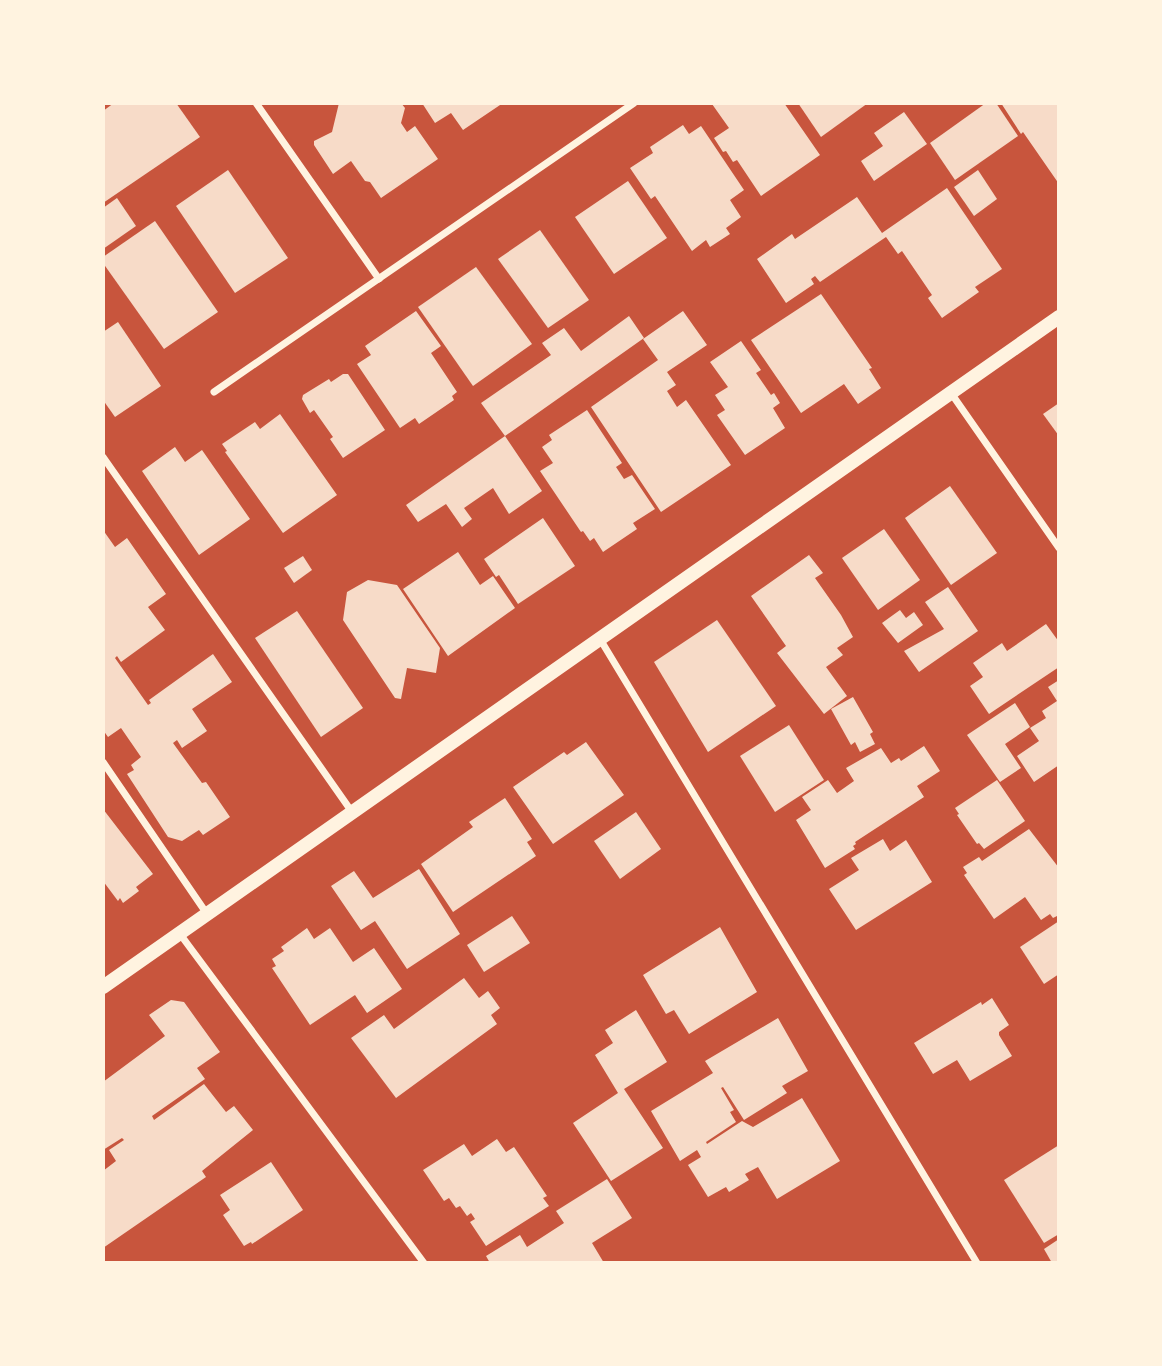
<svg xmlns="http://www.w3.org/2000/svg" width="1162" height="1366" font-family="Roboto,sans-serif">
<rect width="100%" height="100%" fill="#c8553d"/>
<g fill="#f7dbc8">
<path d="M114 103H176L200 137 103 203V111Z"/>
<path d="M339 103H401L405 108 401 123 407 132 415 126 438 159 381 198 370 182 365 181 351 161 333 174 314 145V141L332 132Z"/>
<path d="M422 103H503L463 130 451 113 435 123Z"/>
<path d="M713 103H784L820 155 761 196 737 160 733 162 726 151 723 152 714 138 729 128 712 104Z"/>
<path d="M798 103H868L821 137Z"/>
<path d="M986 103H996L1018 136 955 180 930 143Z"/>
<path d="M1001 103H1059V184L1023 132 1021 134Z"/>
<path d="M904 112 927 144 874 181 861 161 883 146 874 133Z"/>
<path d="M683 125 689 134 701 126 744 190 730 200 741 217 726 228 730 234 710 247 706 240 692 251 655 196 651 199 630 168 653 153 650 147Z"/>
<path d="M228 170 288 258 235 293 176 206Z"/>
<path d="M978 170 997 199 974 216 954 187Z"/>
<path d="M628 181 667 238 614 274 575 217Z"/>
<path d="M947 188 1002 269 975 287 979 292 942 318 928 298 932 295 902 251 898 254 886 237 820 282 815 276 811 279 814 284 786 303 757 259 792 234 795 239 857 197 882 233Z"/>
<path d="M117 198 136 226 103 249V208Z"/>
<path d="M155 221 218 312 164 349 103 263V257Z"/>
<path d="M540 230 589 300 548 328 498 259Z"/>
<path d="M476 267 532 344 473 386 418 307Z"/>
<path d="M821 294 872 368 869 369 881 388 858 404 844 384 801 413 751 340Z"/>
<path d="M416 311 441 346 431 353 457 392 452 396 454 400 419 424 415 418 400 428 357 364 371 355 365 346Z"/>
<path d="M683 311 707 345 667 372 676 385 667 391 677 407 686 400 731 465 661 512 591 407 658 360 643 339Z"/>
<path d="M629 316 644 338 505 436 481 403 551 355 542 343 564 328 581 351Z"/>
<path d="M118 322 161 386 115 417 103 400V332Z"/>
<path d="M741 341 761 370 756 373 771 395 774 393 780 403 773 408 785 428 745 455 717 415 725 410 715 395 728 387 710 362Z"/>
<path d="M343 374H348L385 430 343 458 330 439 333 437 314 410 310 413 302 399 303 395 329 379 331 382Z"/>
<path d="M1059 403V436L1043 414Z"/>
<path d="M587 410 622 463 616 467 624 479 632 475 655 509 633 523 637 529 603 552 594 538 590 541 583 531 581 532 540 471 553 463 542 447 552 440 549 435Z"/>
<path d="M280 414 337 495 283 533 225 452 227 451 222 444 255 422 260 429Z"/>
<path d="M505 436 542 491 509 514 493 488 464 508 472 519 462 527 446 504 418 522 406 505Z"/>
<path d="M175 447 185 462 202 450 250 519 199 555 142 471Z"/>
<path d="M950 486 997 553 951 585 905 518Z"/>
<path d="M543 518 575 566 518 604 499 575 496 577 484 559Z"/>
<path d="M884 529 920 580 878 610 842 558Z"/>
<path d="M103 530 115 547 127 538 166 594 148 607 165 630 121 662 117 656 115 658 148 705 151 703 149 700 213 654 232 682 192 709 207 731 182 748 177 740 173 743 202 783 206 782 230 817 203 835 199 830 182 841 168 837 127 774 134 770 131 765 141 757 121 728 108 737 103 730Z"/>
<path d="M458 552 480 585 493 576 515 608 448 656 403 589Z"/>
<path d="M809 555 823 573 815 578 841 615 853 637 837 648 843 655 826 667 847 696 824 714 777 653 786 646 751 596Z"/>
<path d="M303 556 312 570 294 583 284 568Z"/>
<path d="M368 580 397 585 440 648 436 673 407 668 401 699 395 698 343 620 347 592Z"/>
<path d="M948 587 978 631 919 672 904 651 944 629 925 602Z"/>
<path d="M900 610 906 618 914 612 923 625 898 643 882 623Z"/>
<path d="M297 611 363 708 321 737 255 638Z"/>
<path d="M717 620 776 706 708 752 654 662Z"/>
<path d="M1046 624 1059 642V667L989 714 970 686 983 677 973 663 1002 643 1007 651Z"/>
<path d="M1059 680V765L1034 782 1017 756 1039 741 1030 728 1046 718 1042 711 1057 701 1048 687Z"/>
<path d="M853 697 873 732 870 734 875 744 860 752 855 742 851 745 831 709Z"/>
<path d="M1015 703 1030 727 1005 744 1021 768 1000 782 967 735Z"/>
<path d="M789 725 824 780 775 812 740 756Z"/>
<path d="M586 742 624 795 553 844 513 787 564 752 567 755Z"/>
<path d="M924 746 940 771 917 786 924 797 855 842 856 844 853 846 855 849 825 868 796 820 811 810 802 797 828 780 837 793 854 781 846 768 881 748 891 763 899 758 901 761Z"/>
<path d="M997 780 1025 821 984 849 979 843 977 844 957 815 959 814 955 808Z"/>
<path d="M505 798 532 839 527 842 536 856 453 912 421 864 473 827 469 822Z"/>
<path d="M103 809 153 874 136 887 139 891 123 903 120 898 118 901 103 881Z"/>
<path d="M636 812 661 849 620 879 594 841Z"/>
<path d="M1029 829 1059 868V915L1053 918 1050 914 1041 920 1025 897 994 919 964 875 967 873 963 867 979 857 982 861Z"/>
<path d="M883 839 890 851 906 840 932 882 856 930 829 889 859 870 851 858Z"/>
<path d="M419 869 460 934 407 969 375 921 361 930 331 886 354 871 373 898Z"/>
<path d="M512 916 530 943 484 972 467 945Z"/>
<path d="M1059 921V974L1044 984 1020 947Z"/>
<path d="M720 927 757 992 689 1034 674 1010 666 1014 643 975Z"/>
<path d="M307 928 314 939 330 928 353 962 374 948 402 989 367 1013 355 995 310 1025 272 968 276 966 272 959 284 951 281 947Z"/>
<path d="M464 978 479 998 488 991 500 1008 491 1015 497 1024 396 1098 351 1038 384 1015 394 1029Z"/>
<path d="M992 998 1009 1025 999 1032V1035L1012 1056 970 1081 957 1060 933 1074 914 1043 981 1002 982 1005Z"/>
<path d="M171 1000 184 1002 220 1052 197 1068 205 1079 152 1116 154 1120 204 1084 226 1112 234 1106 253 1130 202 1171 206 1177 103 1248V1218L105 1217 103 1214V1171L116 1161 109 1150 124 1140 122 1138 103 1150V1082L165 1036 149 1015Z"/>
<path d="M636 1010 667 1062 624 1089 663 1148 611 1181 573 1123 618 1093 595 1055 613 1043 605 1030Z"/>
<path d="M778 1018 808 1071 782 1086 787 1093 744 1120 723 1087 721 1088 734 1110 730 1112 736 1122 706 1142 707 1144 742 1121 753 1127 802 1098 840 1161 777 1199 758 1167 745 1174 749 1180 729 1192 726 1187 708 1197 688 1165 701 1157 697 1150 680 1161 651 1111 713 1073 705 1061Z"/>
<path d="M497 1139 506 1152 514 1147 547 1196 543 1198 549 1206 486 1246 470 1222 475 1219 471 1213 467 1216 460 1206 456 1208 449 1198 444 1201 423 1170 464 1144 472 1156Z"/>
<path d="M1059 1145V1234L1044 1243 1004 1180Z"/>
<path d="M271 1162 303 1210 252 1244 251 1242 244 1246 223 1215 230 1210 220 1195Z"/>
<path d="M607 1179 632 1218 592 1243 604 1263H490L486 1256 520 1235 527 1247 564 1223 556 1211Z"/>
<path d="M1059 1239V1263H1052L1044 1249Z"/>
</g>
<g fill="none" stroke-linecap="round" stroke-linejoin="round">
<g stroke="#fff3e0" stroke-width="7">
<path d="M256 103 379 279"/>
<path d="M214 392 634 103"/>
<path d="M951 393 1059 548"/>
<path d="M103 457 352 812"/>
<path d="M600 639 977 1263"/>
<path d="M103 762 207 914"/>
<path d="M180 934 424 1263"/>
</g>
<path stroke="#fff3e0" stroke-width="14" d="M103 987 1059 317"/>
</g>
<rect width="1162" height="1366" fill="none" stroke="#fff3e0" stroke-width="210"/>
</svg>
